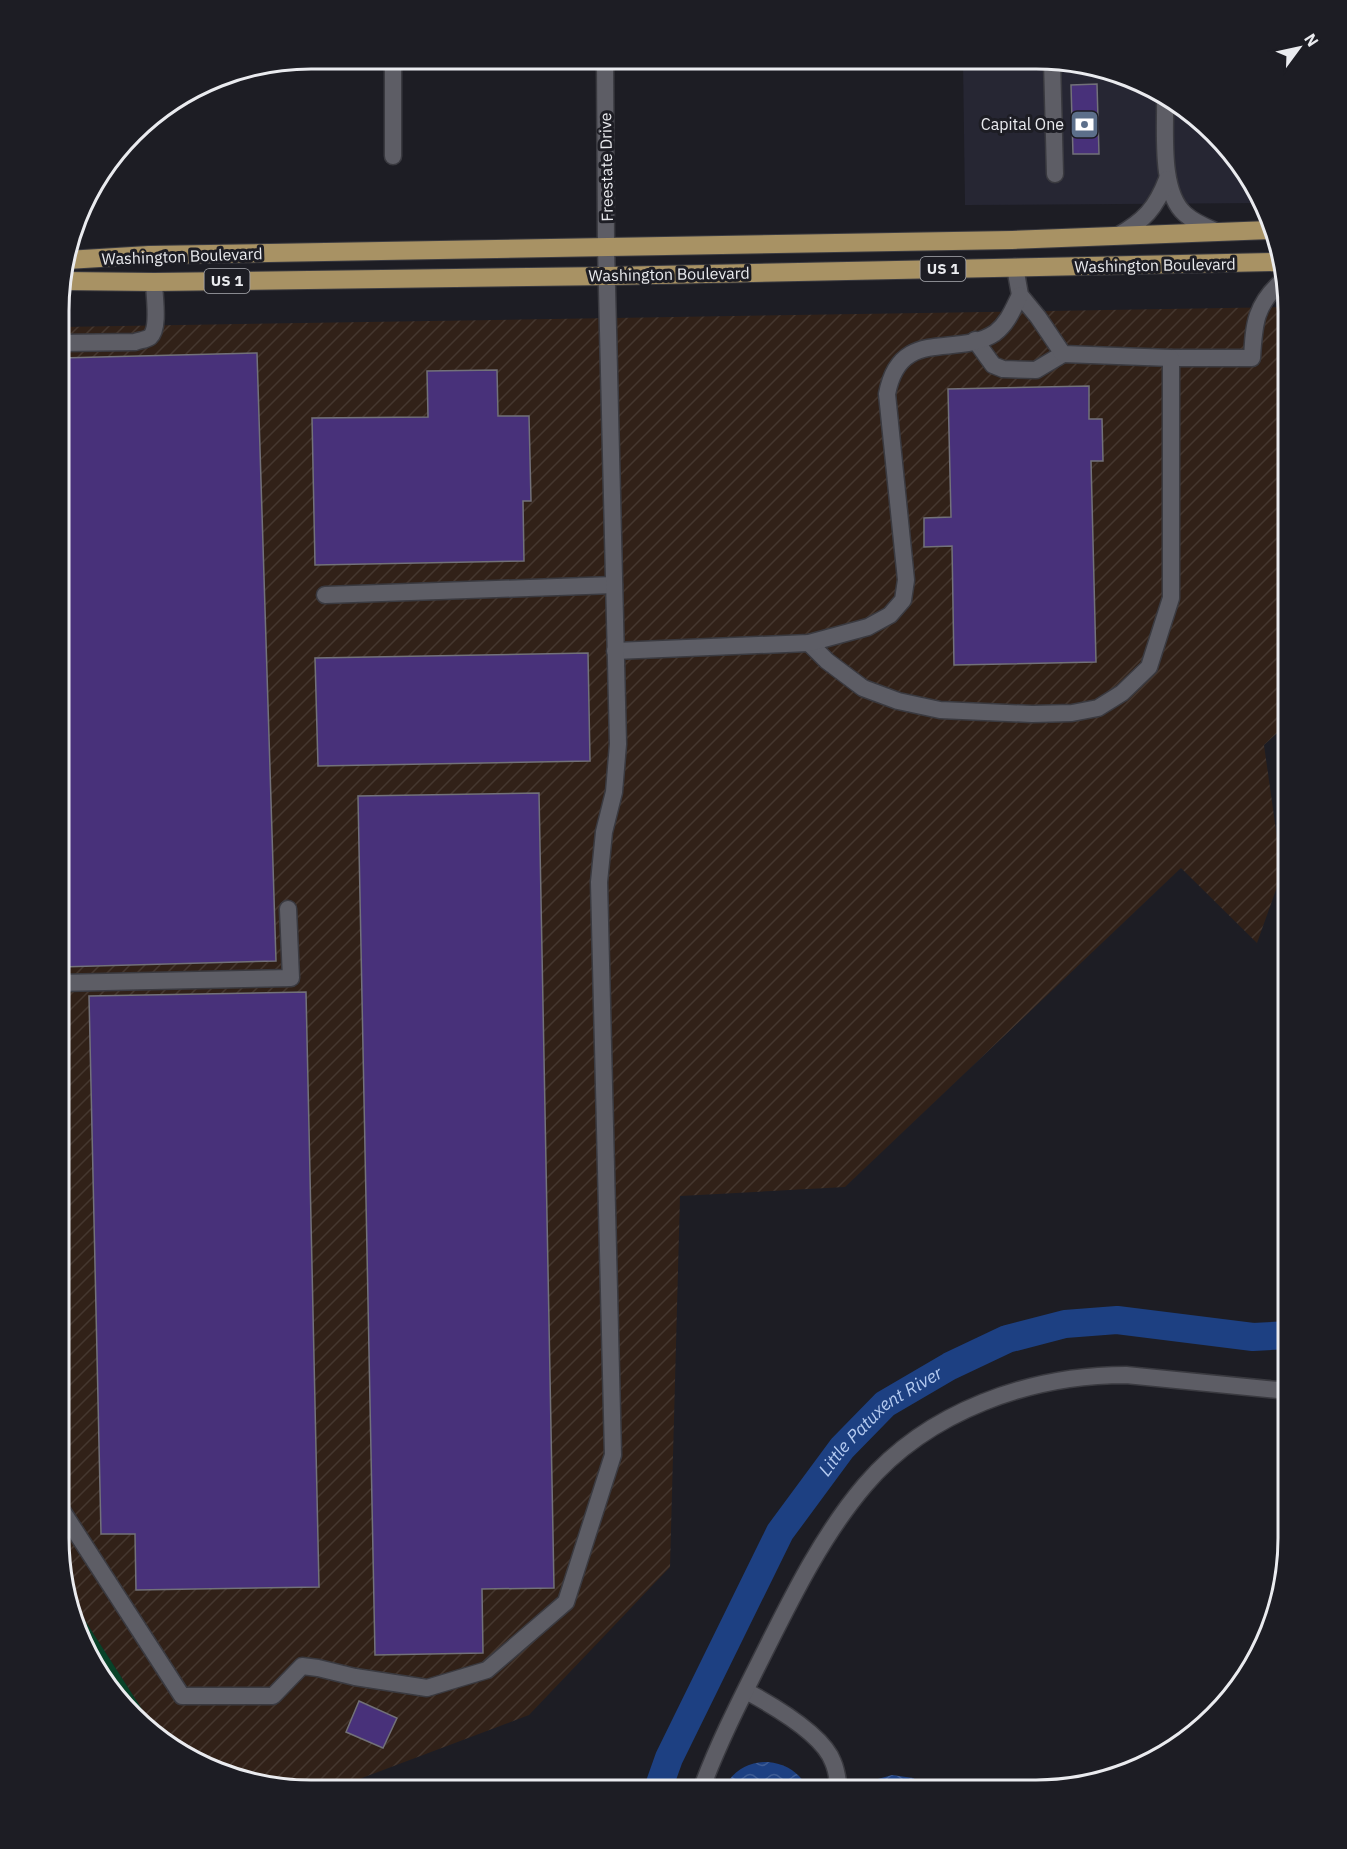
<svg xmlns="http://www.w3.org/2000/svg" width="1347" height="1849" font-family="'IBM Plex Sans',sans-serif">
<defs>
<pattern id="industrial-furrows" width="10" height="10" patternUnits="userSpaceOnUse" patternTransform="scale(1.5)"><rect width="10" height="10" fill="#312118"/><path d="M-1 1l2-2M0 10L10 0M9 11l2-2" fill="none" stroke="#45372f"/></pattern>
<pattern id="water-waves" width="16" height="10" patternUnits="userSpaceOnUse" patternTransform="scale(1.5)"><rect width="16" height="10" fill="#1d4082"/><path d="M0 5q4-4 8 0t8 0" fill="none" stroke="#3e5c94"/></pattern>
</defs>
<rect width="100%" height="100%" fill="#1d1d24"/>
<path fill="#262633" d="M963 60 1069 61 1132 78 1190 110 1263 200V203L965 205Z"/>
<g fill="url(#industrial-furrows)">
<path d="M1288 307V723L1264 745 1282 873 1257 943 1181 868 845 1187 680 1196 670 1567 529 1715 354 1781 291 1788H278L215 1771 163 1742 73 1602 59 1539 61 327Z"/>
<path d="M1248 1674 1246 1679 1217 1711 1219 1694Z"/>
</g>
<path fill="#084228" d="M73 1602 163 1742 157 1739 84 1649Z"/>
<g fill="url(#water-waves)">
<path d="M768 1762C787 1764 800 1773 809 1790H723C732 1771 748 1762 768 1762Z"/>
<path d="M892 1775 913 1778 931 1790H862L878 1779Z"/>
</g>
<g fill="none" stroke-linecap="round" stroke-linejoin="round">
<path stroke="#1d4082" stroke-width="28" id="s1" d="M658 1789 669 1758 780 1532 842 1448 885 1404 950 1366 1007 1339 1065 1324 1117 1320 1253 1337 1288 1335"/>
</g>
<g fill="#48317a" stroke="#727179" stroke-width="1.5">
<path d="M1097 84 1099 154H1073L1071 85Z"/>
<path d="M257 353 276 961 60 967 61 358Z"/>
<path d="M497 370 498 416H529L531 501H523L524 561 315 565 312 418 428 417 427 371Z"/>
<path d="M1089 386V419H1102L1103 461H1091L1096 662 954 665 952 546 924 547V518L951 517 948 389Z"/>
<path d="M588 653 590 761 318 766 315 658Z"/>
<path d="M539 793 554 1588 482 1589 483 1653 375 1655 358 796Z"/>
<path d="M306 992 319 1587 136 1590 135 1534H101L89 996Z"/>
<path d="M359 1701 397 1718 383 1748 346 1732Z"/>
</g>
<g fill="none" stroke-linecap="round" stroke-linejoin="round">
<defs>
<g id="minor">
<path d="M393 59V156"/>
<path d="M1052 61 1055 174"/>
<path d="M1165 96C1166 129 1159 191 1185 214 1195 223 1206 227 1218 232"/>
<path d="M1117 236C1144 221 1156 208 1167 179"/>
<path d="M975 340 993 365 1003 369 1036 370 1063 354"/>
<path d="M61 343 135 342C140 340 146 340 150 337 160 328 154 295 154 282"/>
<path d="M1171 358H1252C1254 324 1255 305 1282 281"/>
<path d="M325 595 614 585"/>
<path d="M809 643 827 661 863 688 898 701 940 710 1032 714 1072 713 1098 708 1122 693 1149 667 1171 598V358L1063 354 1038 317 1020 295 1015 267"/>
<path d="M615 651 809 643 868 627 890 615 903 600 906 580 887 394C900 325 956 359 995 333 1008 323 1013 309 1020 295"/>
<path d="M59 983 291 978 288 909"/>
<path d="M59 1506 182 1696H273L302 1666 318 1668 355 1677 427 1688 487 1670 566 1602 613 1455 599 882 604 832 614 792 618 744 606 247 605 59"/>
<path d="M746 1691C772 1705 823 1734 833 1762 837 1771 838 1781 839 1790"/>
<path d="M701 1790C719 1741 743 1695 766 1649 794 1593 824 1533 865 1485 928 1411 1030 1375 1126 1375L1288 1391"/>
</g>
<g id="major">
<path d="M67 260 149 255 1012 240 1270 230"/>
<path d="M61 281 154 282 608 276 1277 262"/>
</g>
</defs>
<use href="#minor" stroke="#3a3a40" stroke-width="19"/>
<use href="#major" stroke="#3a3a40" stroke-width="20"/>
<use href="#minor" stroke="#5d5d65" stroke-width="16"/>
<use href="#major" stroke="#a89264" stroke-width="18"/>
</g>
<defs>
<symbol id="bank-square" viewBox="-11 -11 22 22"><rect x="-9" y="-9" width="18" height="18" rx="4" fill="#5c6f8a" stroke="#1d1d24"/><path d="M-6-4H6V4H-6ZM0-2.3a2.3 2.3 0 1 0 0 4.6a2.3 2.3 0 1 0 0-4.6Z" fill="#fff"/></symbol>
</defs>
<g fill-rule="evenodd">
<use href="#bank-square" x="1068" y="108" width="33" height="33"/>
</g>
<g text-anchor="middle" stroke-width="6" stroke-linejoin="round" paint-order="stroke">
<g fill="#1d1d24" stroke="#acadb2" stroke-width="1.5">
<rect x="920.5" y="257" width="45" height="24" rx="4.5"/>
<rect x="204.5" y="269" width="45" height="24" rx="4.5"/>
</g>
<g font-size="15" font-weight="bold" fill="#eaebef">
<text x="943" y="274">US 1</text>
<text x="227" y="286">US 1</text>
</g>
<g font-size="16" fill="#eaebef" stroke="#1d1d24" text-anchor="end">
<text x="1064" y="130">Capital One</text>
</g>
<g font-size="16" fill="#eaebef" stroke="#1d1d24">
<text transform="translate(606 167) rotate(-91)" y="6">Freestate Drive</text>
<text transform="translate(182 256) rotate(-2)" y="6">Washington Boulevard</text>
<text transform="translate(1155 265) rotate(-1)" y="6">Washington Boulevard</text>
<text transform="translate(669 274) rotate(-1)" y="6">Washington Boulevard</text>
</g>
<g font-size="18" font-style="italic" fill="#b4caf0" stroke="#1d1d24">
<text dy="6" stroke="none"><textPath href="#s1" startOffset="436">Little Patuxent River</textPath></text>
</g>
</g>
<path d="M0 0H1347V1849H0ZM311 69H1036A242 242 0 0 1 1278 311V1538A242 242 0 0 1 1036 1780H311A242 242 0 0 1 69 1538V311A242 242 0 0 1 311 69Z" fill="#1d1d24" fill-rule="evenodd"/>
<path fill="none" stroke="#eaebef" stroke-width="3" d="M311 69H1036A242 242 0 0 1 1278 311V1538A242 242 0 0 1 1036 1780H311A242 242 0 0 1 69 1538V311A242 242 0 0 1 311 69Z"/>
<g transform="translate(1299 48) rotate(57)" stroke="#1d1d24" stroke-width="4.5" paint-order="stroke">
<path d="M0-4.5L10 22L0 15L-10 22Z" fill="#eaebef"/>
<text y="-9" font-size="16" font-weight="bold" text-anchor="middle" fill="#eaebef">N</text>
</g>
</svg>
